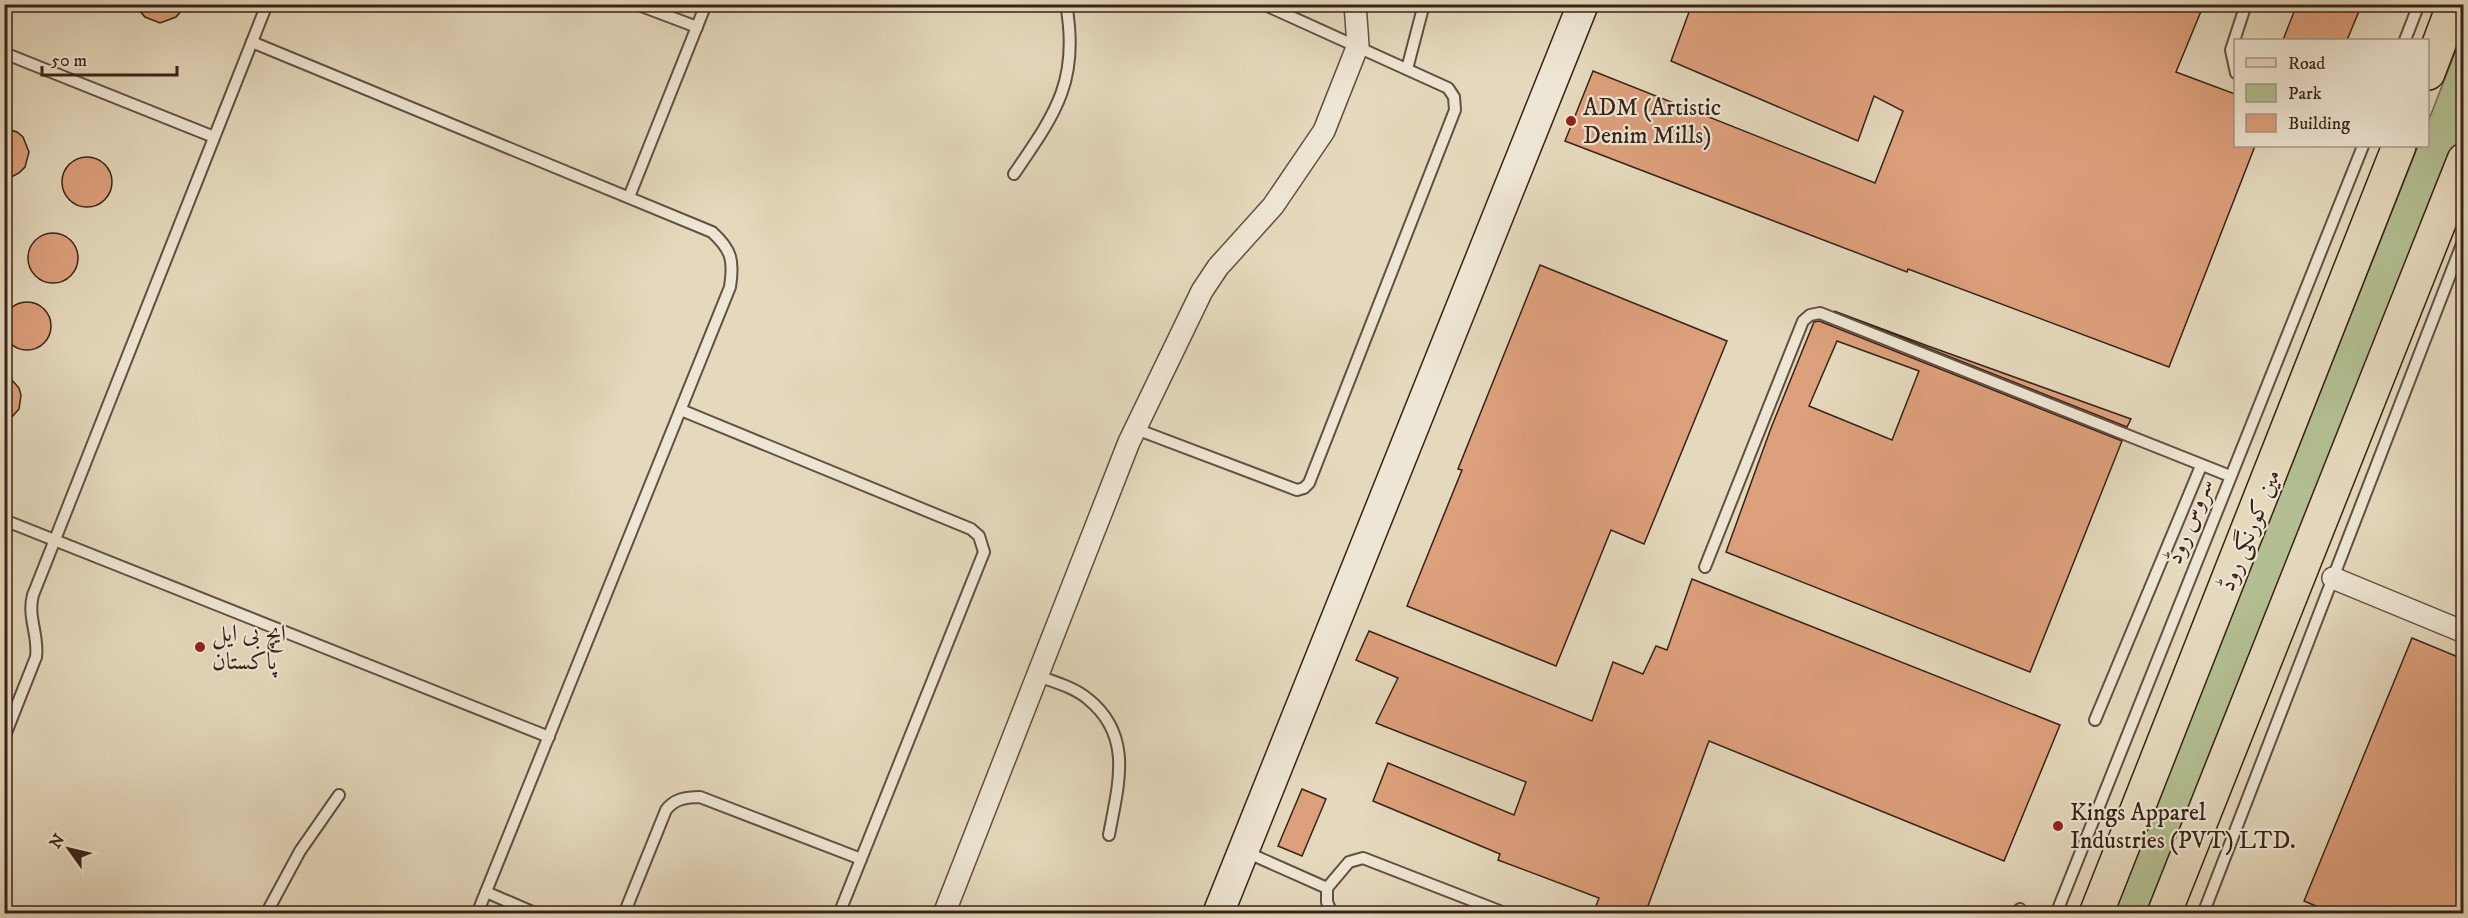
<svg xmlns="http://www.w3.org/2000/svg" width="2468" height="918" font-family="'IM FELL DW Pica',Amiri,serif">
<rect width="100%" height="100%" fill="#e5d9bd"/>
<filter id="stains"><feTurbulence type="fractalNoise" baseFrequency=".00333" numOctaves="4"/><feColorMatrix values="0 0 0 0 .2 0 0 0 0 .09 0 0 0 0 .02 0 0 0 .5 -.17"/></filter>
<radialGradient id="worn" r=".72"><stop offset=".6" stop-color="#630" stop-opacity="0"/><stop offset="1" stop-color="#630" stop-opacity=".3"/></radialGradient>
<path fill="#b3bf92" stroke="#767155" stroke-width="1.5" d="M2463 32V134L2265 629 2147 913 2113 914 2418 146H2428V122Z"/>
<g fill="#dda07c" stroke="#382318" stroke-width="1.5" fill-rule="evenodd">
<path d="M134 4H187L176 17 160 23 145 17Z"/>
<path d="M1692 4H2204L2176 72 2235 94V146H2255L2169 367 1908 269 1907 272 1565 141 1593 71 1875 183 1903 111 1874 96 1858 141 1671 61Z"/>
<path d="M2297 4H2362L2347 40H2283Z"/>
<path d="M4 128 17 132 23 137 29 152 25 167 19 173 4 181Z"/>
<circle cx="87" cy="182" r="25"/>
<circle cx="53" cy="258" r="25"/>
<path d="M1540 265 1727 341 1644 544 1611 530 1556 666 1407 606 1462 470 1458 469Z"/>
<circle cx="27" cy="326" r="24"/>
<path d="M1834 311 1928 346 2131 419 2127 427Z"/>
<path d="M1819 321 2122 441 2030 672 1726 552 1771 428 1814 322ZM1837 341 1919 371 1892 440 1809 406Z"/>
<path d="M4 371 19 388 21 395 19 409 4 426Z"/>
<path d="M1692 579 2060 725 2004 861 1709 741 1645 914H1593L1599 898 1498 860 1500 854 1373 801 1388 763 1514 815 1526 782 1376 723 1398 678 1356 660 1369 631 1592 721 1613 662 1643 674 1656 646 1667 650Z"/>
<path d="M2412 638 2463 659V914H2335L2304 901Z"/>
<path d="M1302 789 1326 799 1302 856 1278 846Z"/>
</g>
<g fill="none" stroke-linecap="round" stroke-linejoin="round">
<defs>
<g id="lane">
<path d="M636 4 697 27"/>
<path d="M2405 40 2419 4"/>
<path d="M252 42 712 232C732 250 734 261 730 287L477 914"/>
<path d="M4 53 214 137"/>
<path d="M1407 69 1424 4"/>
<path d="M2236 73 2231 50 2246 4"/>
<path d="M1014 174C1055 114 1080 81 1066 4"/>
<path d="M629 197 706 4"/>
<path d="M681 410 971 529 979 536 984 552 839 914"/>
<path d="M1136 429 1297 490 1304 488 1309 483 1455 110 1454 97 1448 88 1263 4"/>
<path d="M4 520 549 737"/>
<path d="M1705 567 1803 321 1810 315 1820 313 2230 476"/>
<path d="M1038 676C1054 682 1074 687 1088 699 1134 736 1118 785 1109 835"/>
<path d="M2095 720 2201 466"/>
<path d="M4 738 36 657C39 635 27 617 33 595L267 4"/>
<path d="M1246 852 1327 888V902L1332 914"/>
<path d="M1327 888 1349 862 1363 858 1507 914"/>
<path d="M486 892 537 914"/>
<path d="M4 911 10 914"/>
<path d="M266 914 300 851 339 795"/>
<path d="M624 914 666 810C674 799 686 797 700 797L861 859"/>
<path d="M2018 914 2020 909"/>
<path d="M2056 914 2363 146"/>
<path d="M2203 914 2464 239"/>
</g>
<g id="street">
<path d="M2333 578 2464 632"/>
<path d="M944 914 1129 442 1202 291 1218 267 1273 206 1324 131 1358 45 1355 4"/>
</g>
<path id="secondary" d="M1218 914 1583 4"/>
<g id="primary">
<path d="M2428 73 2454 4"/>
<path d="M2096 914 2399 146"/>
<path d="M2164 914 2464 160"/>
</g>
</defs>
<use href="#lane" stroke="#635041" stroke-width="14"/>
<use href="#street" stroke="#635041" stroke-width="24"/>
<use href="#secondary" stroke="#382318" stroke-width="33"/>
<use href="#primary" stroke="#382318" stroke-width="36"/>
<use href="#lane" stroke="#eee6d4" stroke-width="10"/>
<use href="#street" stroke="#eee6d4" stroke-width="21"/>
<use href="#secondary" stroke="#eee6d4" stroke-width="30"/>
<use href="#primary" stroke="#e5d9bd" stroke-width="33"/>
</g>
<g fill="#8f2418" stroke="#eee6d4" stroke-width="2">
<circle cx="1571" cy="121" r="6"/>
<circle cx="200" cy="647" r="6"/>
<circle cx="2058" cy="826" r="6"/>
</g>
<g text-anchor="middle" stroke-width="4.5" stroke-linejoin="round" paint-order="stroke">
<g font-size="24" fill="#382318" stroke="#eee6d4" text-anchor="start">
<text x="1583" y="115">ADM (Artistic<tspan x="1583" dy="28">Denim Mills)</tspan></text>
<text x="212" y="641">ایچ بی ایل<tspan x="212" dy="28">پاکستان</tspan></text>
<text x="2070" y="820">Kings Apparel<tspan x="2070" dy="28">Industries (PVT) LTD.</tspan></text>
</g>
<g font-size="24" fill="#382318" stroke="#eee6d4">
<text transform="translate(2189 521) rotate(-68)" y="8">سروس روڈ</text>
<text transform="translate(2249 530) rotate(-68)" y="8">مین کورنگی روڈ</text>
</g>
</g>
<rect width="2468" height="918" fill="none" stroke="#e5d9bd" stroke-width="24"/>
<rect x="6" y="6" width="2456" height="906" fill="none" stroke="#382318" stroke-width="3"/>
<rect x="12" y="12" width="2444" height="894" fill="none" stroke="#382318" stroke-width="1.5"/>
<rect x="2234" y="39" width="195" height="108" fill="#eee6d4" stroke="#a59889" stroke-width="1.5"/>
<rect x="2246" y="58" width="30" height="9" fill="#e5d9bd" stroke="#a59889" stroke-width="1.5"/>
<text x="2288" y="69" font-size="18" fill="#382318">Road</text>
<rect x="2246" y="84" width="30" height="18" fill="#b3bf92" stroke="#a59889" stroke-width="1.5"/>
<text x="2288" y="99" font-size="18" fill="#382318">Park</text>
<rect x="2246" y="114" width="30" height="18" fill="#dda07c" stroke="#a59889" stroke-width="1.5"/>
<text x="2288" y="129" font-size="18" fill="#382318">Building</text>
<g transform="translate(69 849) rotate(304)" stroke="#eee6d4" stroke-width="4.5" paint-order="stroke">
<path d="M0-4.5L10 22L0 15L-10 22Z" fill="#382318"/>
<text y="-9" font-size="16" font-weight="bold" text-anchor="middle" fill="#382318">N</text>
</g>
<path d="M42 66v9h135v-9" fill="none" stroke="#382318" stroke-width="3"/>
<text x="51" y="66" font-size="18" fill="#382318" stroke="#eee6d4" stroke-width="4.5" paint-order="stroke">50 m</text>
<rect width="100%" height="100%" filter="url(#stains)"/>
<rect width="100%" height="100%" fill="url(#worn)"/>
</svg>
